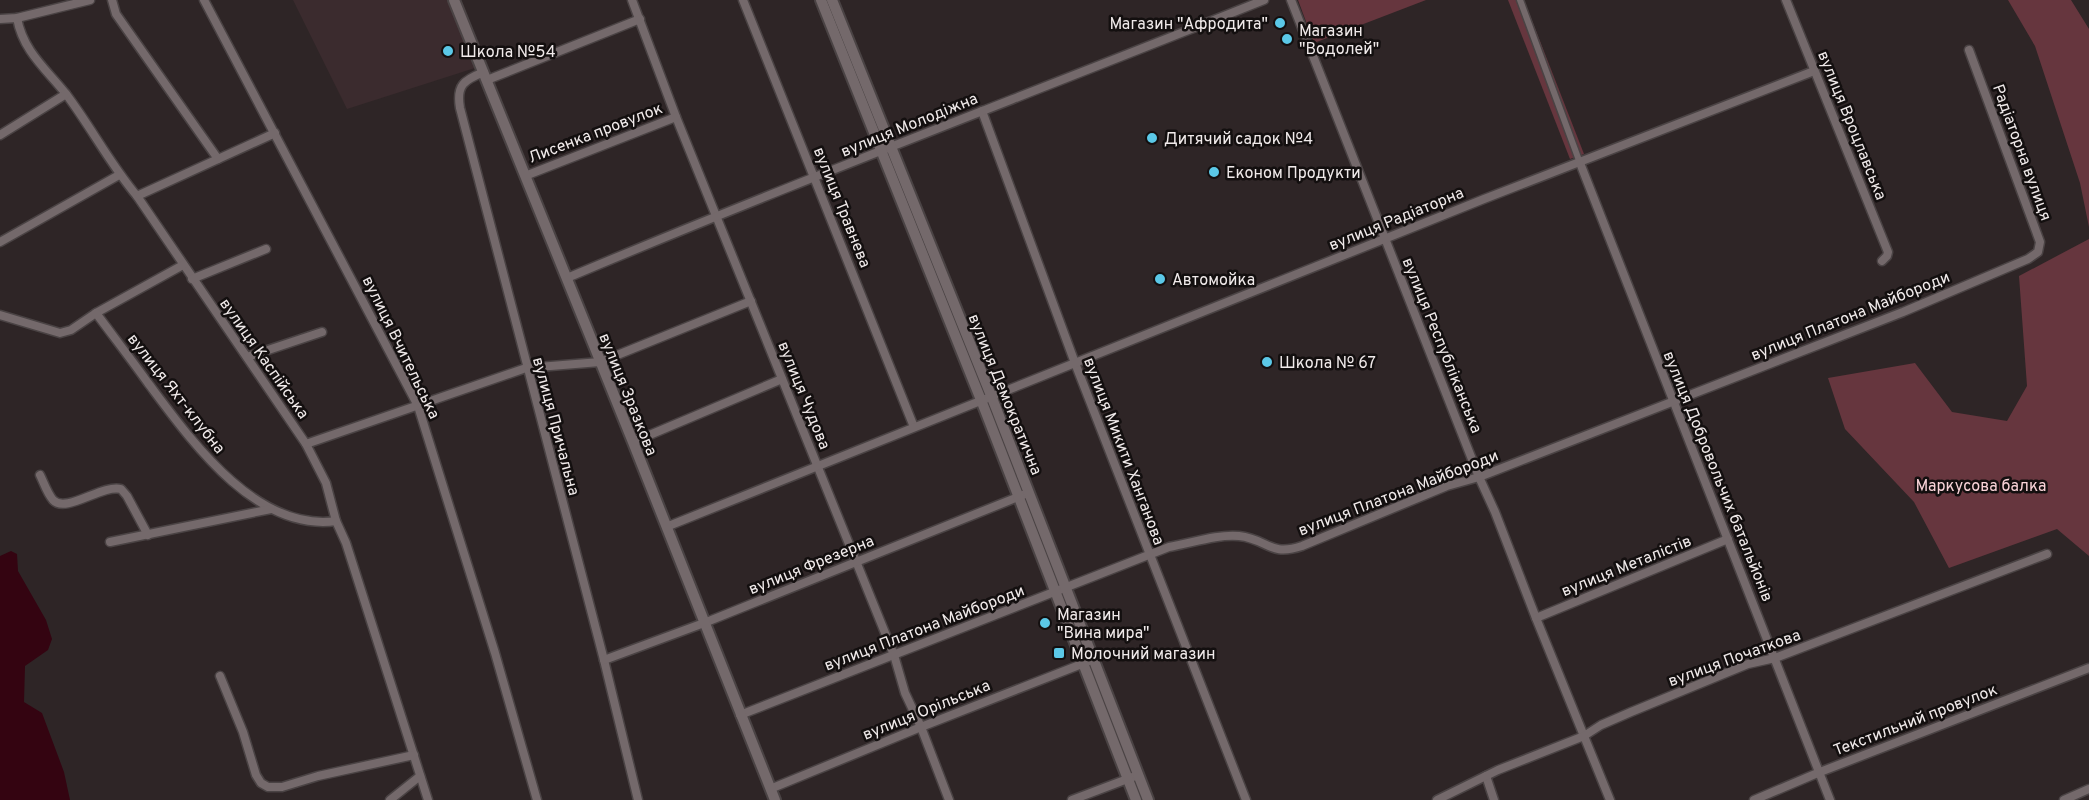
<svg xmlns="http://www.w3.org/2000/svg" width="2089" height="800" font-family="Overpass,sans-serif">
<rect width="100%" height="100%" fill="#2e2526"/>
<path fill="#3b2b2e" d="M293 0H450L478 67 347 109Z"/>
<g fill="#66363e">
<path d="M1298 0H1426L1314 43Z"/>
<path d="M1508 0H1524L1584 154 1570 159Z"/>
<path d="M2008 0H2071L2089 29V227L2080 183 2035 46Z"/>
<path d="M2089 239V556L2057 529 1949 568 1914 502 1845 429 1828 378 1915 363 1952 412 2007 421 2027 386 2019 276Z"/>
</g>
<path fill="#340411" d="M11 551 17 554 18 571 46 620 52 639 48 650 25 666 24 702 42 713 64 772 70 800H0V556Z"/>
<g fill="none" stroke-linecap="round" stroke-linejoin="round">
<defs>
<path id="pedestrian" d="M1520 0 1580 163"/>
<g id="minor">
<path d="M112 0 116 14 218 159"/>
<path d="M204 0 418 406 495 653 537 800"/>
<path d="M632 0 676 117 894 655 905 693 921 727 949 800"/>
<path d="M743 0 914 427"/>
<path d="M1291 0 1479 477 1495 512 1536 618 1610 800"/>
<path d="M1786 0 1888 252 1887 256 1882 261"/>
<path d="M17 18C23 51 46 69 66 94 91 127 110 164 137 196L306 444 326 483 336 521 346 543 428 800"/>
<path d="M0 19 17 18 90 0"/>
<path d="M484 72C464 80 456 85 460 108L604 660 638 800"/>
<path d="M487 80 640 19"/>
<path d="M982 111 1075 363 1246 800"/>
<path d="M0 135 66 94"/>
<path d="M1580 163 1830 800"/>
<path d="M525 176 676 117"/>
<path d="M137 196 275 133"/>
<path d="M0 242 119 175"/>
<path d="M567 278C797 181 1032 93 1264 0"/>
<path d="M192 279 266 249"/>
<path d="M96 313 183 265"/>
<path d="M0 315 60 333 71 330 96 313C113 336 131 359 148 383 190 439 255 532 336 521"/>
<path d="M247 357 322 332"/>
<path d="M633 442 782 379"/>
<path d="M306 444 526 368 600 362 751 301"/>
<path d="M40 475C44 483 47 493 53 500 66 514 102 484 121 489L127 496 148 535"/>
<path d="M666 527 1484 199 1814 71"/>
<path d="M110 542 271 509"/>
<path d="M1536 618 1728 539"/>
<path d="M604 660 704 623 1023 495"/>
<path d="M220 676 243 732 256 775 261 783 268 787H282L318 776 414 755"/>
<path d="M740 715 1169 547C1192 543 1217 534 1239 536 1268 539 1269 557 1302 546L1447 486 1479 477 1903 312 2028 259 2038 252 2040 242 1969 50"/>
<path d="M1486 776 1494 800"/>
<path d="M770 789 921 727 1087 662"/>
<path d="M390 800 420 776"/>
<path d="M1072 800 1138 775"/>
<path d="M1437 800 1498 770 1584 736 1601 725 1631 712 1748 664 1775 658 2047 554"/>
<path d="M1754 800 1820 772 2089 668"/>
<path d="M2064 800 2089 789"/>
</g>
<g id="tertiary">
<path d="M454 0 633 442 775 800"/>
<path d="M821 0 985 410 1136 800"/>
<path d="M832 0 996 408 1148 800"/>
</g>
</defs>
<use href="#pedestrian" stroke="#4a4344" stroke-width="9"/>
<use href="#minor" stroke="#4a4344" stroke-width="11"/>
<use href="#tertiary" stroke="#4a4344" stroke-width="14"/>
<use href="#pedestrian" stroke="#74696b" stroke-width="6"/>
<use href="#minor" stroke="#74696b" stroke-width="8"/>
<use href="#tertiary" stroke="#74696b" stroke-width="10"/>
</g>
<g fill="#5bc8e7" stroke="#130f0f" stroke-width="2">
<circle cx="1280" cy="23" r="6"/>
<circle cx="1287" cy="39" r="6"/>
<circle cx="448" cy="51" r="6"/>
<circle cx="1152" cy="138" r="6"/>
<circle cx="1214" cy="172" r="6"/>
<circle cx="1160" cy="279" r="6"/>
<circle cx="1267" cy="362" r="6"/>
<circle cx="1045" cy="623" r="6"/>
<rect x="1053" y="647" width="12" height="12" rx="3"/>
</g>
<g text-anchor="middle" stroke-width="5" stroke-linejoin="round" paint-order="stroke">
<g font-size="16" fill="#f0eaea" stroke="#130f0f" text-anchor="start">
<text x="1268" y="29" text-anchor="end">Магазин "Афродита"</text>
<text x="1299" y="36">Магазин<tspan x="1299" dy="18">"Водолей"</tspan></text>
<text x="460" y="57">Школа №54</text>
<text x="1164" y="144">Дитячий садок №4</text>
<text x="1226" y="178">Економ Продукти</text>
<text x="1172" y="285">Автомойка</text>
<text x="1279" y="368">Школа № 67</text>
<text x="1057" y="620">Магазин<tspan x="1057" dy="18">"Вина мира"</tspan></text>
<text x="1071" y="659">Молочний магазин</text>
</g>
<g font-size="16" fill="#f0eaea" stroke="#130f0f">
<text transform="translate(909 124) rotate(-22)" y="6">вулиця Молодіжна</text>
<text transform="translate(1853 125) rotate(68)" y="6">вулиця Вроцлавська</text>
<text transform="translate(595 132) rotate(-21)" y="6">Лисенка провулок</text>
<text transform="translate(2023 152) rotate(70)" y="6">Радіаторна вулиця</text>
<text transform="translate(843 207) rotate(68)" y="6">вулиця Травнева</text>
<text transform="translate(1396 218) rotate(-22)" y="6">вулиця Радіаторна</text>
<text transform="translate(1850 315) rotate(-22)" y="6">вулиця Платона Майбороди</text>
<text transform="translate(1443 345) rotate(68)" y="6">вулиця Республіканська</text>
<text transform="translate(402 347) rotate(64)" y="6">вулиця Вчительська</text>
<text transform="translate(265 358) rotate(55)" y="6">вулиця Каспійська</text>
<text transform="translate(177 393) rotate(52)" y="6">вулиця Яхт-клубна</text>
<text transform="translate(629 394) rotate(68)" y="6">вулиця Зразкова</text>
<text transform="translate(1006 394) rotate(68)" y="6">вулиця Демократична</text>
<text transform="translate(805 395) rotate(68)" y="6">вулиця Чудова</text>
<text transform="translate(557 426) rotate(75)" y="6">вулиця Причальна</text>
<text transform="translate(1125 451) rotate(69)" y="6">вулиця Микити Ханганова</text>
<text transform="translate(1719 476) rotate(68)" y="6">вулиця Добровольчих батальйонів</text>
<text transform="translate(1398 492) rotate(-21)" y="6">вулиця Платона Майбороди</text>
<text transform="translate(811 564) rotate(-22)" y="6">вулиця Фрезерна</text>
<text transform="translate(1626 565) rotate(-22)" y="6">вулиця Металістів</text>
<text transform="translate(924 627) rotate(-21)" y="6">вулиця Платона Майбороди</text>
<text transform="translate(1734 657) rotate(-20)" y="6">вулиця Початкова</text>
<text transform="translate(926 709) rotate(-22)" y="6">вулиця Орільська</text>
<text transform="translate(1915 719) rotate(-21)" y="6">Текстильний провулок</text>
</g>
<g font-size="16" fill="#f9d3d8" stroke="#130f0f">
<text x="1981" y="491">Маркусова балка</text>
</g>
</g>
</svg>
